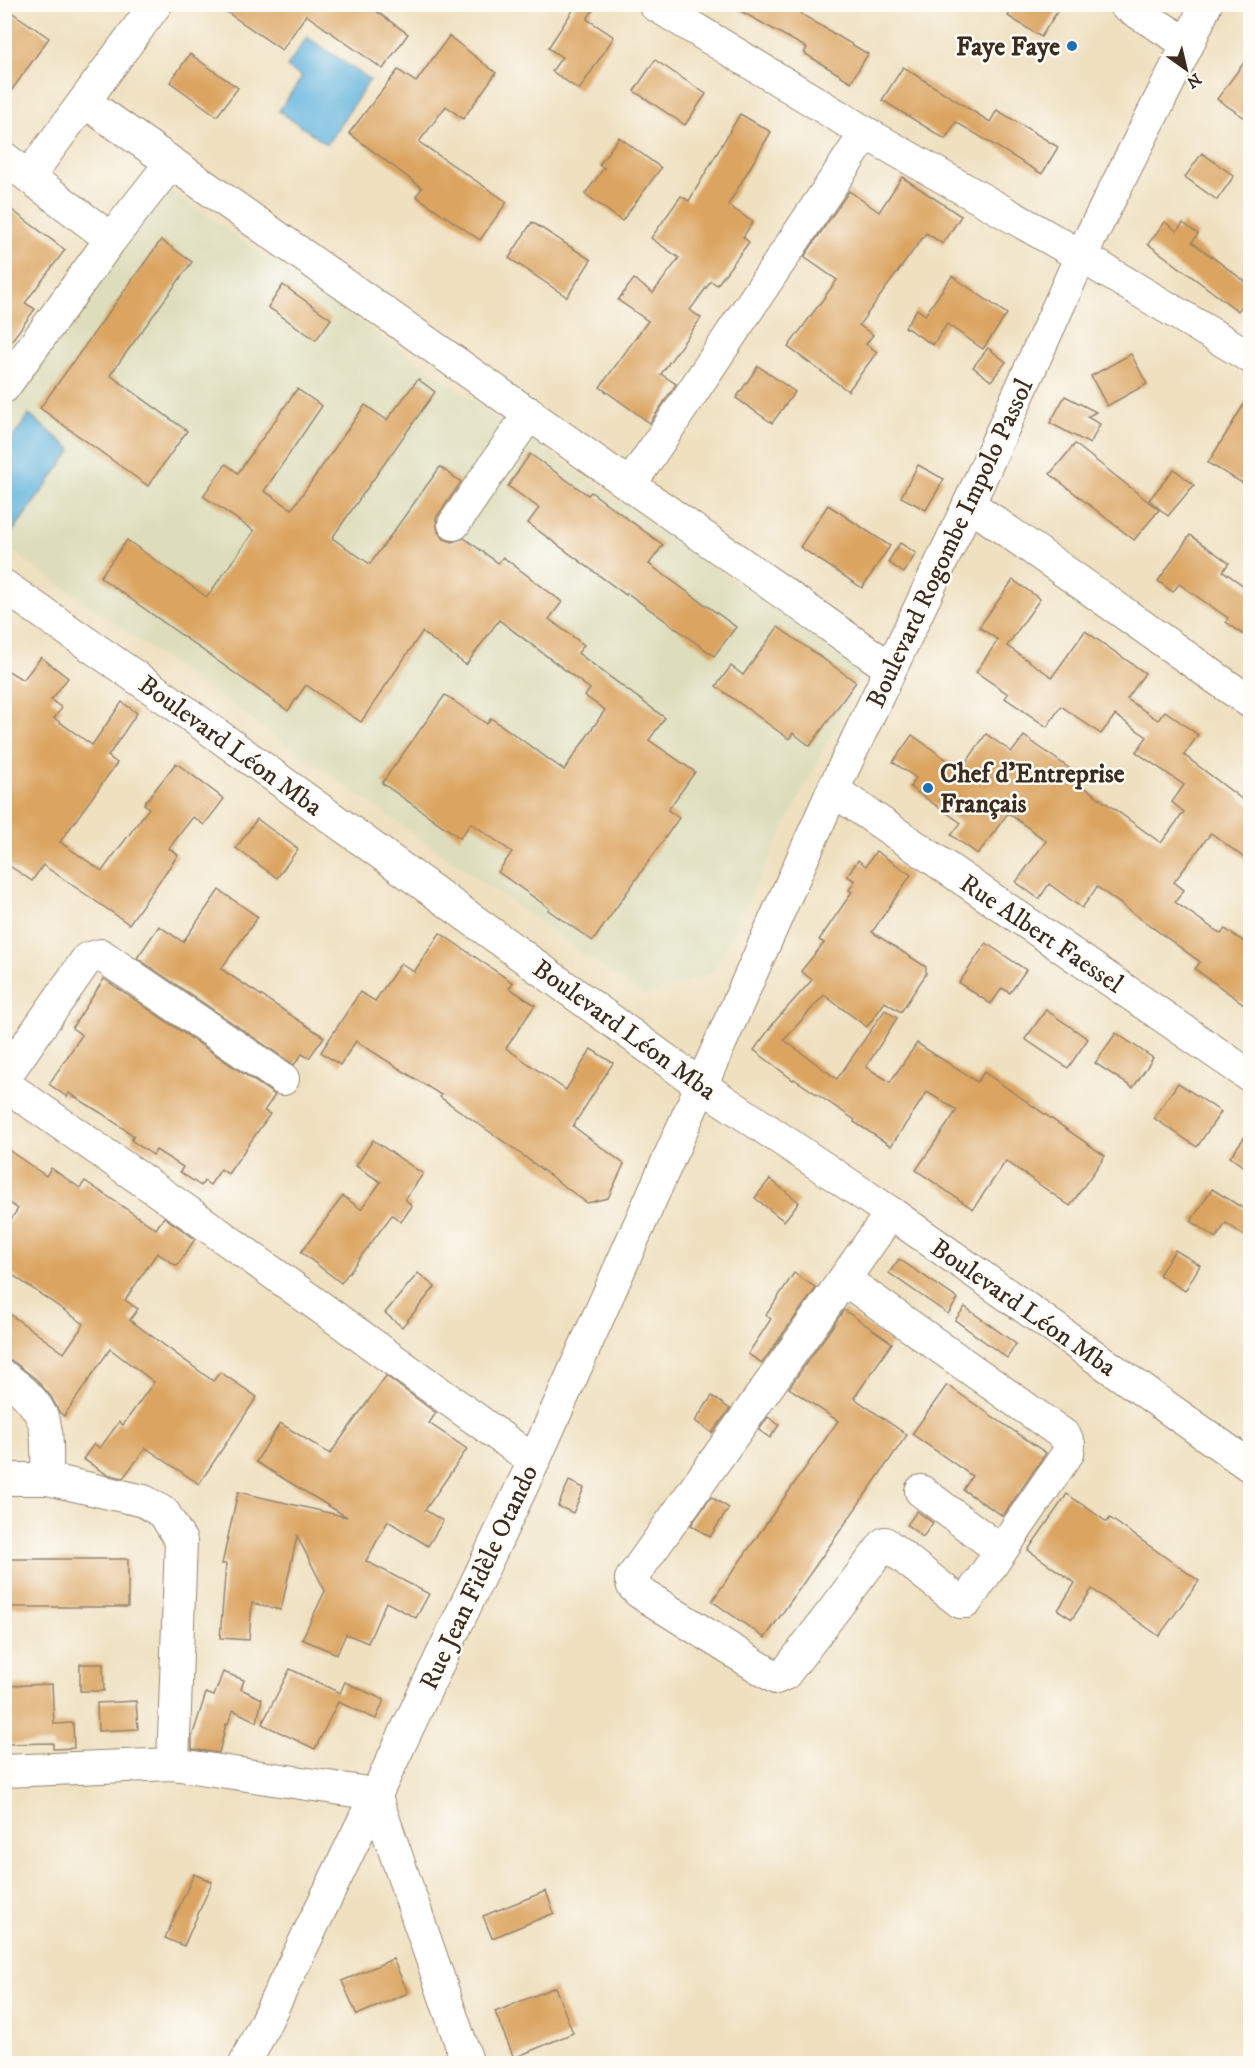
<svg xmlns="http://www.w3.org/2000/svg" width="1255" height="2068" font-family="'IM FELL DW Pica',serif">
<rect width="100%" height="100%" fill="#fdfcf7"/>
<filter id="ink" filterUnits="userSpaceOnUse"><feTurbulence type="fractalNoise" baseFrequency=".0167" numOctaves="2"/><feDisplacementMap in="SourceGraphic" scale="12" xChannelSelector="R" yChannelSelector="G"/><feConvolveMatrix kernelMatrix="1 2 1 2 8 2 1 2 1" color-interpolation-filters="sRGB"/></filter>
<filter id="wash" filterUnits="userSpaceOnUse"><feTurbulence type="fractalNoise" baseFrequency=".008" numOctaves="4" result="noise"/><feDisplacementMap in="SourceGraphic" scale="24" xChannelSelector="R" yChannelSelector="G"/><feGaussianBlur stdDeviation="1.35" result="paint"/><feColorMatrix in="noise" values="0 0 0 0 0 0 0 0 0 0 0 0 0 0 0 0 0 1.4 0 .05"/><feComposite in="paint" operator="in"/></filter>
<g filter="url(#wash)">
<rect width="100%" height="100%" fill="#efe0c0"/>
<path fill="#deddbb" d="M168 189 863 670 713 972 644 996 5 546V413Z"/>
<g fill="#61b2dc" stroke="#4e6e7d" stroke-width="1.5">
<path d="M307 37 370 80 327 144 279 111 302 77 287 67Z"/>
<path d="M29 415 72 450 10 535 5 531V449Z"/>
</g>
<g id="blocks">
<g fill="#dba460">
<path d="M215 4H366L408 34 383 69 306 15 282 50Z"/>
<path d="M577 4H597L587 19 614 37 579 90 552 71 562 57 548 48Z"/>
<path d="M728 4H806L801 14 868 54 851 82 804 53 807 48Z"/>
<path d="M1016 4H1062L1041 37 1008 16Z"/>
<path d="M4 7 49 38 4 101Z"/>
<path d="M449 36 496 73 463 119 446 106 419 142 507 202 480 240 416 196 422 188 349 133 398 70 416 82Z"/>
<path d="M1251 53V122L1217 99Z"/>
<path d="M190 54 238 88 217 116 170 82Z"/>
<path d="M655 60 706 94 685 125 634 91Z"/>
<path d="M903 67 990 122 997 110 1058 147 1042 174 956 122 945 139 882 100Z"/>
<path d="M740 114 771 132 728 205 753 222 743 237 749 242 717 285 711 281 690 310 701 318 661 374 676 384 650 423 600 387 648 321 618 300 634 279 653 293 679 258 651 238 681 196 689 201Z"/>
<path d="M619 137 661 168 622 221 585 194 604 168 599 165Z"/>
<path d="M1202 153 1234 176 1217 200 1185 177Z"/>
<path d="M902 177 961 216 943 244 926 233 859 325 873 335 866 344 877 352 848 391 788 347 837 280 804 257 849 191 879 212Z"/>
<path d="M4 204 65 250 25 303 35 309 4 351Z"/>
<path d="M532 222 591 260 567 297 509 258Z"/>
<path d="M1165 222 1177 231 1183 223 1198 234 1192 242 1251 286V294L1238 311 1148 244Z"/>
<path d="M161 240 192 262 110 375 187 431 148 486 40 408Z"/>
<path d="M952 276 1007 314 983 349 947 324 933 345 905 327 917 309 925 315Z"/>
<path d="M283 285 331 319 316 340 268 307Z"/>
<path d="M988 348 1006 362 991 381 973 367Z"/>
<path d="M1131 354 1147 384 1107 406 1091 376Z"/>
<path d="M758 366 795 392 772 423 736 398Z"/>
<path d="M418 379 435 392 332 538 370 564 440 467 461 482 436 518 438 532 444 539 452 542 464 538 498 563 503 557 562 602 549 619 584 645 578 653 665 718 649 740 695 772 668 810 679 818 593 941 548 910 549 908 498 872 512 852 471 823 460 838 382 783 445 695 487 724 491 718 564 770 605 710 585 696 590 689 499 620 466 665 422 632 361 722 306 685 288 711 100 577 127 540 207 597 254 531 203 496 226 464 238 473 297 389 322 406 264 491 292 509 365 405 387 420Z"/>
<path d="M1251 393V488L1208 463Z"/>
<path d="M1065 396 1096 412 1087 417 1100 424 1090 444 1050 423Z"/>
<path d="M1075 444 1159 510 1134 540 1050 474Z"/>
<path d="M530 454 588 495 591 492 663 545 649 564 736 627 714 656 627 593 626 595 528 523 539 508 508 486Z"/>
<path d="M918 465 944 479 926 510 901 497Z"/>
<path d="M1174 469 1194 485 1168 516 1149 500Z"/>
<path d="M828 505 890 546 862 588 800 547Z"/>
<path d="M1190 535 1229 563 1223 571 1251 591V640L1226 622 1228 618 1179 584 1173 592 1158 581Z"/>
<path d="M900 543 916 553 904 573 888 562Z"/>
<path d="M1013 580 1040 599 1007 646 1052 677 1085 631 1145 673 1127 699 1158 720 1165 711 1198 735 1184 755 1251 806V863L1211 833 1174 882 1184 890 1175 902 1221 934 1225 929 1251 947V1009L1195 969 1200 962 1097 887 1082 908 1049 884 1039 899 1016 882 1046 841 1008 813 978 854 951 835 961 823 910 787 916 778 893 762 912 735 961 770 986 734 1012 752 1024 736 1080 776 1076 781 1161 843 1184 812 1172 802 1184 785 1136 752 1147 737 1115 715 1101 734 1061 706 1047 727 1005 698 1008 694 976 672 998 640 979 627Z"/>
<path d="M778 627 856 682 810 746 793 733 789 739 716 686 731 666 743 675Z"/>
<path d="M41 657 68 678 51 700 62 708 54 718 92 745 122 702 137 713 108 756 117 763 60 842 102 871 149 808 144 804 176 763 224 799 204 825 193 817 169 848 178 855 129 924 43 865 32 881 4 862V668L23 680Z"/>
<path d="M257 819 298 849 277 878 236 848Z"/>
<path d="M876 851 911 875 872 932 926 967V974L901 1012 885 1002 867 1027 824 995 784 1040 837 1079 885 1010 897 1018 866 1067 890 1082 917 1043 977 1082 984 1072 1105 1156 1070 1206 1006 1161 973 1209 916 1170 957 1110 927 1092 891 1146 854 1122 855 1120 794 1079 793 1080 754 1050 776 1020 812 980 801 971 824 943 819 940 852 892 849 890 855 881 847 876 858 860 866 866Z"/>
<path d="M219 890 258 917 221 969 324 1037 309 1058 302 1054 294 1065 137 958 159 926 183 942Z"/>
<path d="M440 933 513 983 509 988 535 1005 506 1048 566 1090 591 1049 613 1063 573 1126 624 1164 608 1198 587 1203 510 1146 440 1097 441 1095 356 1041 340 1065 321 1052 360 992 375 1001 401 963 414 972Z"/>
<path d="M986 943 1026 970 1010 993 1002 988 991 1004 959 983Z"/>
<path d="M104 979 275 1095 264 1111 270 1114 228 1174 221 1169 210 1185 204 1181 201 1186 180 1172 183 1167 156 1150 153 1155 131 1140 134 1136 101 1113 69 1093 67 1097 49 1084 82 1035 72 1028Z"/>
<path d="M1046 1010 1088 1039 1068 1068 1025 1039Z"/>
<path d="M1116 1033 1153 1058 1133 1088 1095 1063Z"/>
<path d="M1178 1083 1221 1112 1197 1147 1154 1118Z"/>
<path d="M1251 1128V1172L1230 1157Z"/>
<path d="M373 1140 423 1174 405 1199 412 1206 401 1222 392 1215 341 1283 301 1252 343 1196 361 1209 381 1182 356 1166Z"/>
<path d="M4 1147 46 1176 51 1168 80 1188 85 1181 156 1229 164 1217 195 1239 177 1266 157 1253 125 1300 138 1309 130 1320 213 1381 220 1372 257 1397 199 1484 146 1448 123 1478 106 1474 83 1459 94 1444 100 1448 119 1422 123 1425 154 1382 110 1349 64 1416 60 1413 51 1397 37 1380 14 1362 4 1359V1310L64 1353 84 1324 4 1269V1229L18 1209 4 1199Z"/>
<path d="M770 1179 799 1202 784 1221 755 1198Z"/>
<path d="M1212 1189 1251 1213V1240L1226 1223 1216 1238 1191 1221Z"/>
<path d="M1175 1250 1200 1265 1185 1291 1159 1275Z"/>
<path d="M899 1259 958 1299 948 1314 889 1273Z"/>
<path d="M418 1273 435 1287 402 1327 385 1313Z"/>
<path d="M794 1273 816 1288 762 1363 748 1354 771 1319 766 1315Z"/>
<path d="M965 1307 1016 1344 1007 1358 955 1320Z"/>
<path d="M844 1310 892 1343 854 1398 907 1435 765 1638 712 1601 838 1421 789 1388Z"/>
<path d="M386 1376 436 1413 429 1423 467 1449 425 1510 443 1521 428 1546 388 1521 366 1561 429 1594 416 1618 386 1602 368 1643 346 1634 337 1654 302 1639 325 1591 297 1536 281 1610 252 1603 249 1640 220 1638 226 1564H222L238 1492 347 1517 256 1462 280 1423 330 1454Z"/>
<path d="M947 1385 1046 1453 1003 1516 963 1490 972 1476 912 1434Z"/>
<path d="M712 1396 730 1409 712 1433 695 1421Z"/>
<path d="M768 1417 779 1425 770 1438 759 1430Z"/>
<path d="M569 1481 584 1488 573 1513 558 1506Z"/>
<path d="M1067 1494 1107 1522 1110 1518 1199 1581 1159 1636 1092 1589 1072 1619 1058 1610 1075 1583 1028 1550Z"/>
<path d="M711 1497 729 1508 710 1537 691 1525Z"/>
<path d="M917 1511 933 1523 923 1537 907 1525Z"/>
<rect x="4" y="1559" width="124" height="48"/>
<path d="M80 1664H103L104 1691H80Z"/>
<path d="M290 1669 340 1693 345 1682 384 1700 376 1719 338 1702 315 1749 262 1724Z"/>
<path d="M223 1672 244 1680 241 1689 262 1699 257 1722 233 1710 228 1724H226L219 1753 192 1749V1737L206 1693 214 1696Z"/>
<path d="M52 1684 54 1724 73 1723 74 1748 53 1749V1743L5 1744 4 1686Z"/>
<path d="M136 1701 138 1729 98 1731 97 1703Z"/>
<path d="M194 1874 212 1882 184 1946 165 1938Z"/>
<path d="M546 1891 554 1913 492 1938 483 1916Z"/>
<path d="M393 1959 408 1993 357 2015 342 1981Z"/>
<path d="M555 1987 573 2033 514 2058 495 2012Z"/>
</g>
</g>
</g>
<g filter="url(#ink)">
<use href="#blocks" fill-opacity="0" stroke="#95856f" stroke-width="1.5"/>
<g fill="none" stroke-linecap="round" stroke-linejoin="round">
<defs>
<g id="minor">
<path d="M654 4 866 133 1081 256 1250 357"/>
<path d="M1124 4 1188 44"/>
<path d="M85 102 890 668"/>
<path d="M4 158 111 239"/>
<path d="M29 176 156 4"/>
<path d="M4 387 111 239 171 163"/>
<path d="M630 485 866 133"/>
<path d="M969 504 1250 702"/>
<path d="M454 524 530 413"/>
<path d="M4 586 169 700 702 1086 891 1213 1250 1466"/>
<path d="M833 790 1250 1076"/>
<path d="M4 1078 87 959 101 955 283 1079"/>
<path d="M4 1084 198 1219 534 1461"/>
<path d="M844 1279 1065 1436 1069 1444 1068 1453 966 1602H960L885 1543 785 1674 776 1678 639 1592 633 1586 631 1579 891 1213"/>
<path d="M4 1377C23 1389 44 1409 46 1432 48 1447 47 1463 47 1479"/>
<path d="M4 1479H47L144 1501 164 1513 181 1541 173 1764"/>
<path d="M921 1491 1000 1550"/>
<path d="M4 1771 173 1764 375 1794 468 2064"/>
<path d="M245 2064 364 1820 534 1461 833 790 969 504 1081 256 1188 44 1206 4"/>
</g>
</defs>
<use href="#minor" stroke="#95856f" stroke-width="34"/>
<use href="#minor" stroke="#fff" stroke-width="32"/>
</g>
</g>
<g fill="#1f6fb2" stroke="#fdfcf7" stroke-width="2">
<circle cx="1072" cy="46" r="6"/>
<circle cx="928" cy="788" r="6"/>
</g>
<g text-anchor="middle" stroke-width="5" stroke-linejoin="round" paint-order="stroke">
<g font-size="26" font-weight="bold" fill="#3b2a1e" stroke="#fdfcf7" text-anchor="end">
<text x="1060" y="55">Faye Faye</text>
<text x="940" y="782" text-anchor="start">Chef d'Entreprise<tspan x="940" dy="30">Français</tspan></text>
</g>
<g font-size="26" fill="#3b2a1e" stroke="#fdfcf7">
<text transform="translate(949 543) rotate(-65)" y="9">Boulevard Rogombe Impolo Passol</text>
<text transform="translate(231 745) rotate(36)" y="9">Boulevard Léon Mba</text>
<text transform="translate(1042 933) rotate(34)" y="9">Rue Albert Faessel</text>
<text transform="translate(625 1029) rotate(36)" y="9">Boulevard Léon Mba</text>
<text transform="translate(1024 1307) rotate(35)" y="9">Boulevard Léon Mba</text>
<text transform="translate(478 1577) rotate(-65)" y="9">Rue Jean Fidèle Otando</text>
</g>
</g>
<rect width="1255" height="2068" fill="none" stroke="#fdfcf7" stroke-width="24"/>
<g transform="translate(1186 69) rotate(146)" stroke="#fdfcf7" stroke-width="4.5" paint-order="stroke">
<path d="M0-4.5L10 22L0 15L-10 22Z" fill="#3b2a1e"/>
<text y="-9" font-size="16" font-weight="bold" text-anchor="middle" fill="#3b2a1e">N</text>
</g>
</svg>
